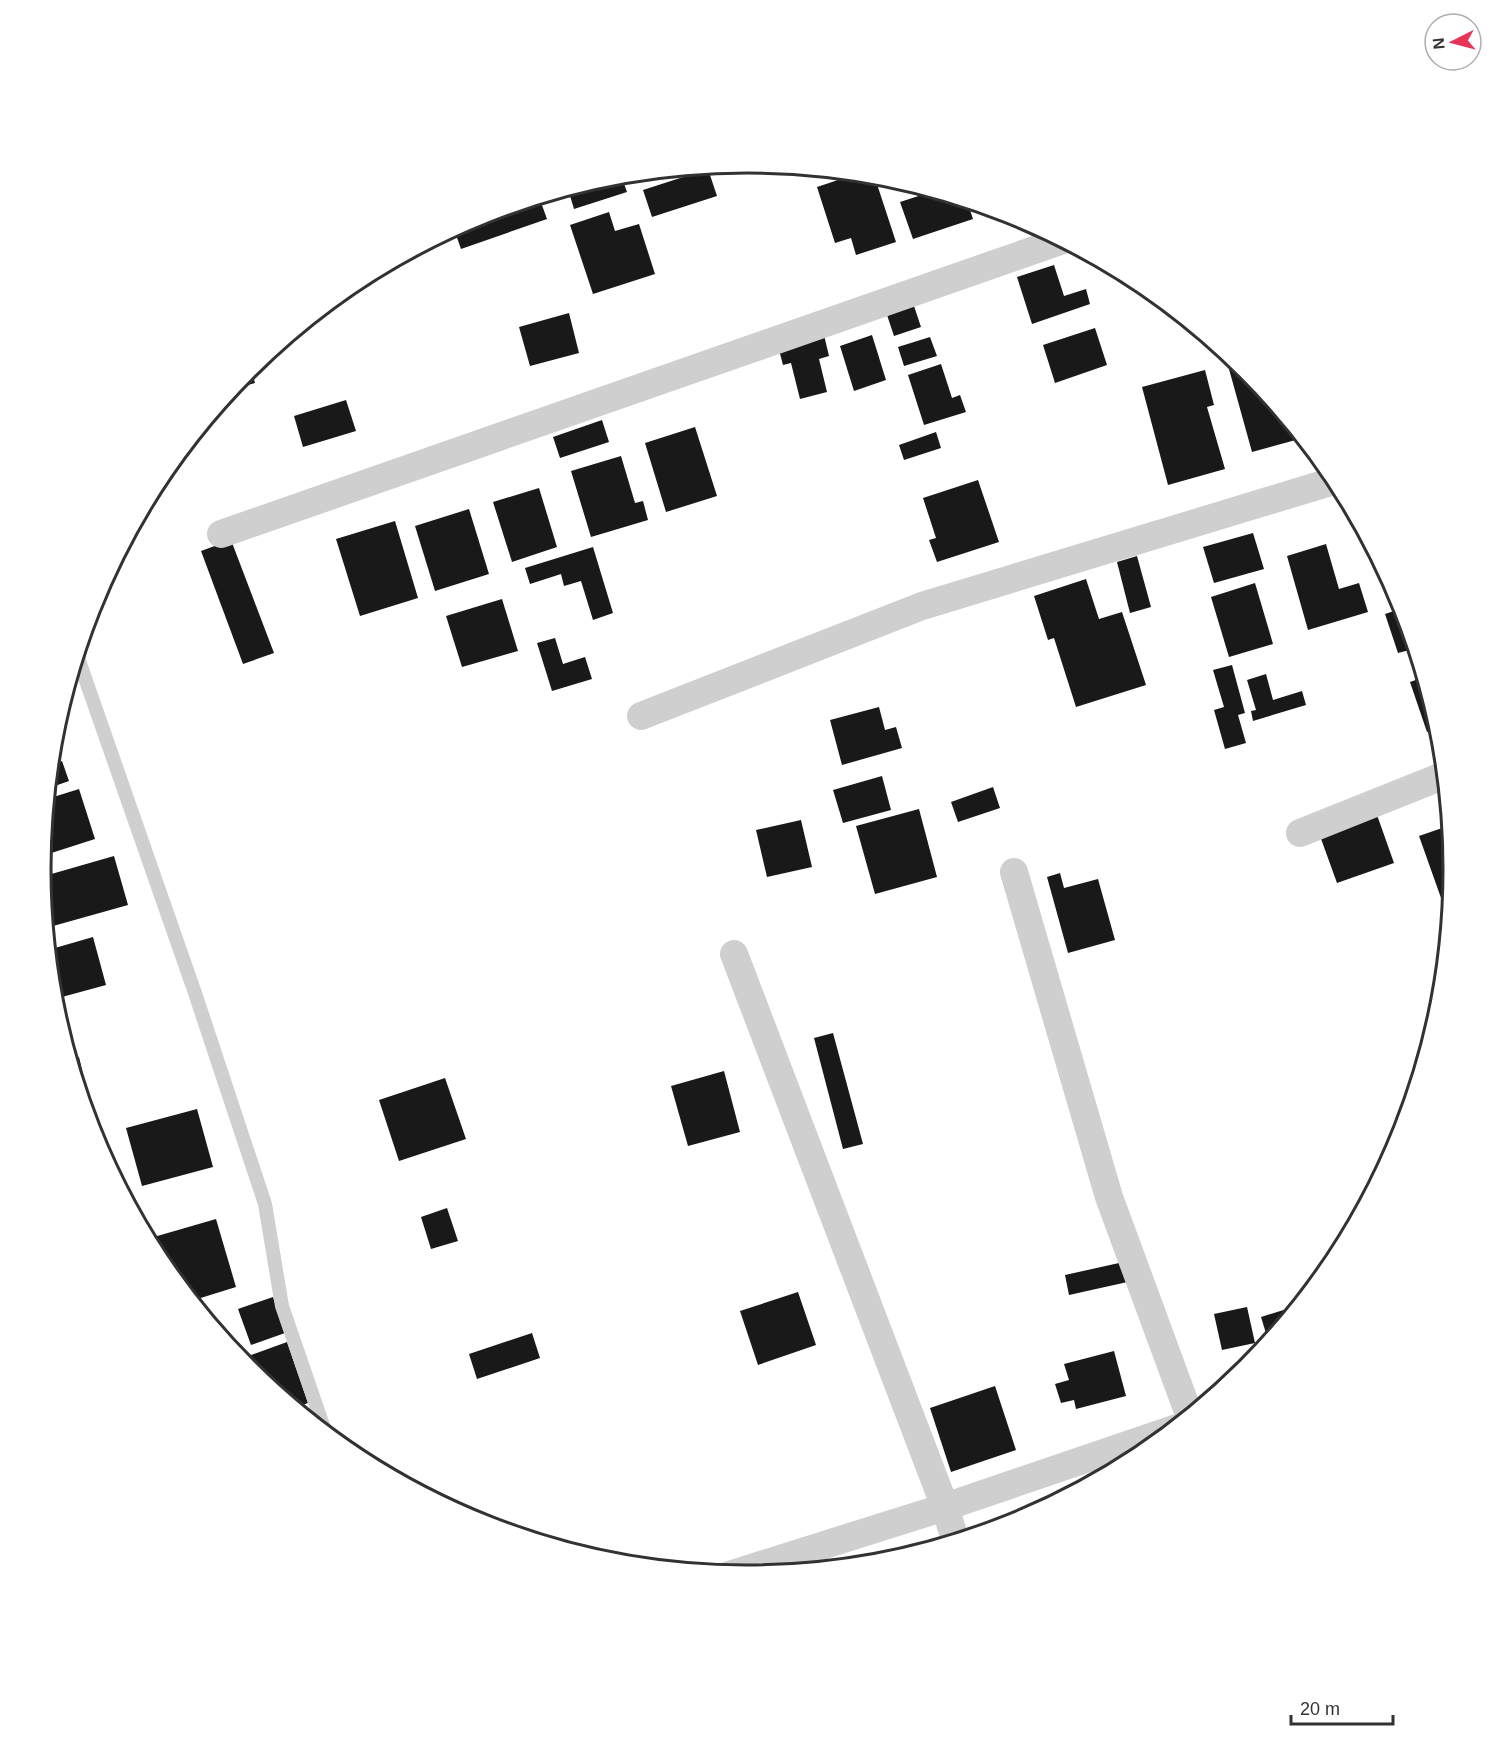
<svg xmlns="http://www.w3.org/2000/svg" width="1495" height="1739" font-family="Arial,sans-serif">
<rect width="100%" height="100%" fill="#fff"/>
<g fill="#191919">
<path d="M708 169 717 196 652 217 643 190Z"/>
<path d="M859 173 874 175 896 242 856 255 851 238 835 243 817 187Z"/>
<path d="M621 175 627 192 574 209 568 189 610 176Z"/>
<path d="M901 181 913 184 903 187Z"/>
<path d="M934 191 967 201 973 219 913 239 900 202Z"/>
<path d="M539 197 547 219 461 249 454 229 477 216Z"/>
<path d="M609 212 615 231 639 224 655 274 593 294 570 225Z"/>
<path d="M1054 265 1064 296 1086 289 1090 304 1032 324 1017 277Z"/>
<path d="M913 303 921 327 894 336 886 312Z"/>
<path d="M569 313 579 353 530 366 519 327Z"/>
<path d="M1095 328 1107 365 1055 383 1043 345Z"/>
<path d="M824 335 829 356 819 359 827 392 800 399 791 363 783 365 778 346Z"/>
<path d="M872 335 886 380 854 391 840 346Z"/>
<path d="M930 337 937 356 904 366 898 347Z"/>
<path d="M941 364 952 398 960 395 966 412 924 425 908 375Z"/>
<path d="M1242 365 1248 370 1303 438 1252 452 1229 369Z"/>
<path d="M250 367 255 383 231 390 248 369Z"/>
<path d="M1205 370 1214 405 1207 407 1225 469 1168 485 1142 387Z"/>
<path d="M346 400 356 431 303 447 294 416Z"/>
<path d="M602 420 609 442 560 458 553 437Z"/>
<path d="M695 427 717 496 666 512 645 443Z"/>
<path d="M936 432 941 448 904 460 899 445Z"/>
<path d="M621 456 635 503 643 501 648 520 591 537 571 471Z"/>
<path d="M978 480 999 542 937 562 929 540 936 538 923 498Z"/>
<path d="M539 488 557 547 512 562 493 502Z"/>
<path d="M469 509 489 574 435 591 415 526Z"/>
<path d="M395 521 418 598 360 616 336 539Z"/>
<path d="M1253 533 1264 569 1214 583 1203 547Z"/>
<path d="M231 540 274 653 243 664 201 551Z"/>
<path d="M1326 544 1339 589 1359 583 1368 612 1308 630 1287 556Z"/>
<path d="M593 547 613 613 593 620 581 581 564 586 561 574 530 584 525 568Z"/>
<path d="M1137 556 1151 607 1130 613 1117 562Z"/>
<path d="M1086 579 1099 619 1122 612 1146 685 1076 707 1054 638 1048 640 1034 596Z"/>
<path d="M1255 583 1273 644 1229 657 1211 597Z"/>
<path d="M502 599 518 651 462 667 446 616Z"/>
<path d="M1403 608 1424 674 1421 675 1413 649 1398 653 1385 614Z"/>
<path d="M555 638 563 664 585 657 592 679 552 691 537 643Z"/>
<path d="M1232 665 1245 713 1238 715 1246 743 1225 749 1214 710 1224 707 1213 670Z"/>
<path d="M1266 674 1273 700 1302 691 1306 705 1253 721 1251 711 1256 710 1247 680Z"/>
<path d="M1424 677 1440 728 1427 732 1410 682Z"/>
<path d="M879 707 885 730 896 727 902 748 842 765 830 720Z"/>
<path d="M62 761 69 781 49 788 51 765Z"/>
<path d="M882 776 891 810 843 823 833 790Z"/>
<path d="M993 787 1000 808 958 822 951 802Z"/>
<path d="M79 789 95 839 42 856 47 799Z"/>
<path d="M919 809 937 877 875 894 856 826Z"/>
<path d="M1377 815 1394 863 1337 883 1320 836Z"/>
<path d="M801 820 812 867 767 877 756 830Z"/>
<path d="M1445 827 1452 847 1454 870 1450 911 1446 912 1419 836Z"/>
<path d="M114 856 128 905 46 928 41 877Z"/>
<path d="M1060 873 1064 888 1098 879 1115 940 1068 953 1047 877Z"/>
<path d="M93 937 106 985 62 997 48 950Z"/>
<path d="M833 1033 863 1144 843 1149 814 1038Z"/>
<path d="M79 1057 84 1078 76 1080 70 1060Z"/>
<path d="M724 1071 740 1132 688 1146 671 1086Z"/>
<path d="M445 1078 466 1139 399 1161 379 1100Z"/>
<path d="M197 1109 213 1167 142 1186 126 1128Z"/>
<path d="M447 1208 458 1241 431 1249 421 1217Z"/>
<path d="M216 1219 236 1287 191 1301 159 1262 147 1239Z"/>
<path d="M1128 1261 1132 1281 1069 1295 1065 1275Z"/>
<path d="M798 1292 816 1345 758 1365 740 1311Z"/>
<path d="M273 1297 285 1333 251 1345 238 1309Z"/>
<path d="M1247 1307 1255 1343 1222 1350 1214 1314Z"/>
<path d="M1290 1308 1292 1315 1269 1343 1261 1317Z"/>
<path d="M532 1333 540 1358 477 1379 469 1354Z"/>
<path d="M287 1342 308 1403 294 1408 260 1380 251 1355Z"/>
<path d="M1114 1351 1126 1396 1076 1409 1074 1400 1061 1403 1055 1384 1069 1380 1064 1364Z"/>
<path d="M995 1386 1016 1450 951 1472 930 1408Z"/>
<path d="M312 1413 317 1426 304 1416Z"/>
</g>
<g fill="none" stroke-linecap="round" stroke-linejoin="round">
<path stroke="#cfcfcf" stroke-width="14" d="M77 655 195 993 265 1204 282 1306 326 1434"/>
<g stroke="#cfcfcf" stroke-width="28">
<path d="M221 534 1063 240"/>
<path d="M641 716 922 606 1337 480"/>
<path d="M1300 833 1445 775"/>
<path d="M1014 872 1109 1197 1190 1417"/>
<path d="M734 954 945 1507 956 1542"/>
<path d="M729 1575 945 1507 1177 1428"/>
</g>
</g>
<path d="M0 0H1495V1739H0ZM51 869a696 696 0 1 1 1392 0a696 696 0 1 1-1392 0Z" fill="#fff" fill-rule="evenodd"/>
<path fill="none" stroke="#323232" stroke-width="3" d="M51 869a696 696 0 1 1 1392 0a696 696 0 1 1-1392 0Z"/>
<g transform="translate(1453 42) rotate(264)"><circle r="28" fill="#ffffff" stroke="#adadad" stroke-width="1.5"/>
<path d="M0-4.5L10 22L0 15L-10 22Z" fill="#e83458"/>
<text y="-9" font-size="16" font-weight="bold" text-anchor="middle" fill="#323232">N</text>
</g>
<path d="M1291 1715v9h102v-9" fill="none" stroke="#323232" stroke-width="3"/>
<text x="1300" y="1715" font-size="18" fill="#323232" stroke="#ffffff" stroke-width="4.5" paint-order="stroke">20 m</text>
</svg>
